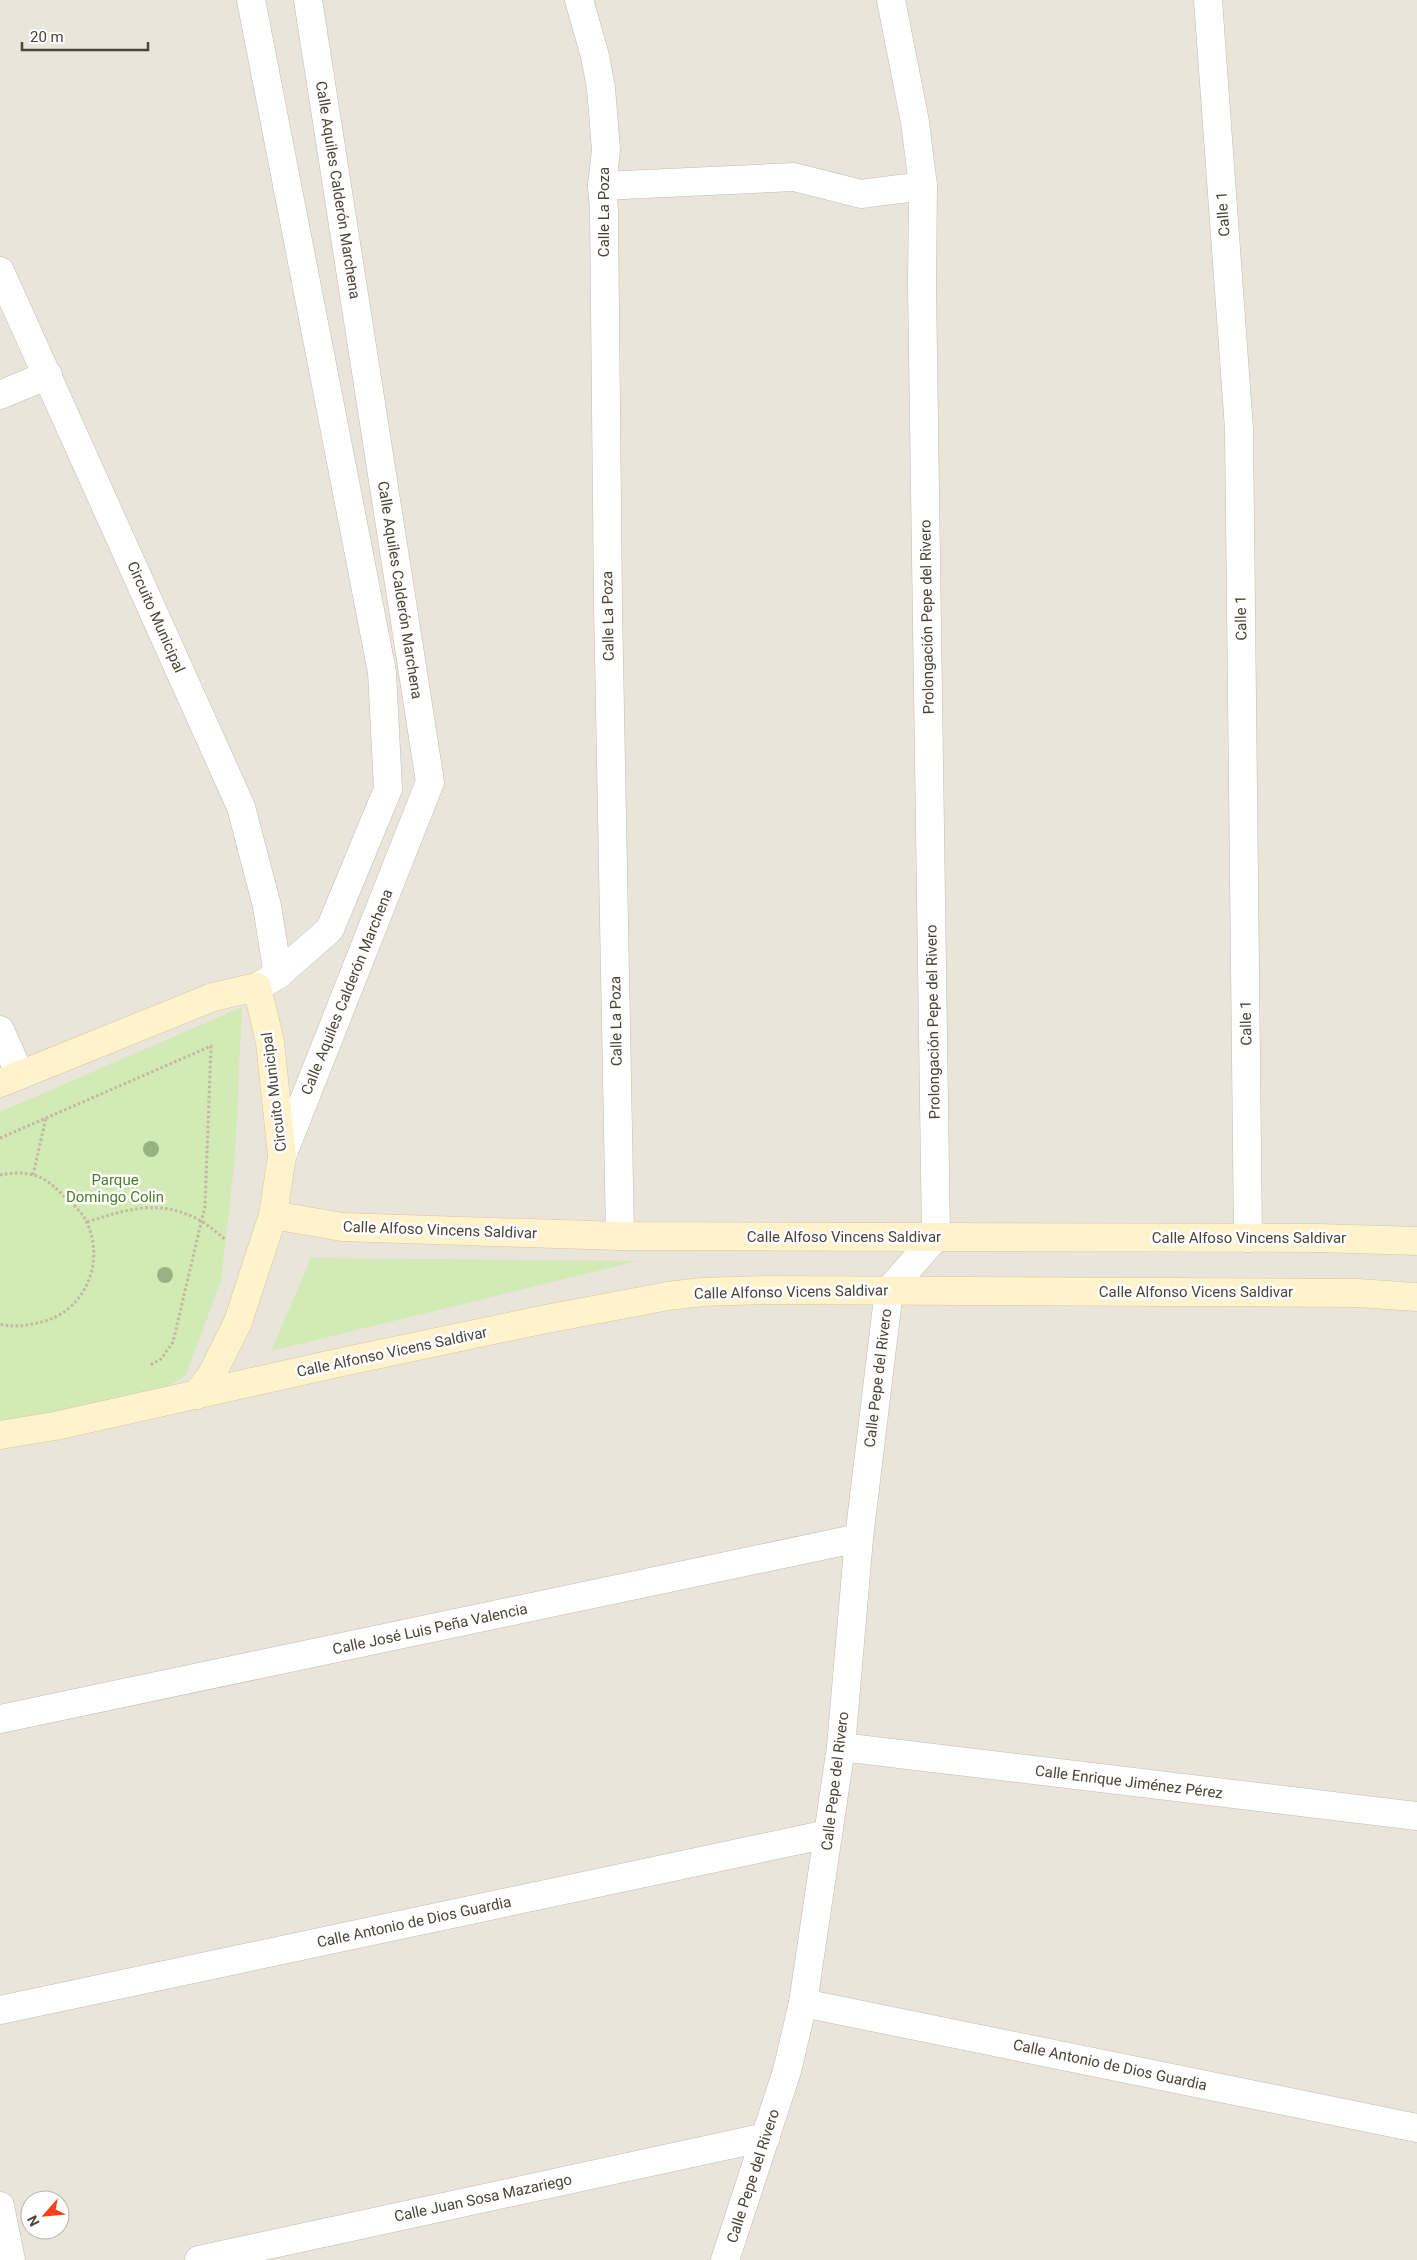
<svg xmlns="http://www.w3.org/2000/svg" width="1417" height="2260" font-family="Roboto,sans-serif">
<rect width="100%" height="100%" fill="#f6f3ec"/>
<path fill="#eae5da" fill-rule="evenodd" d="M0 0H1417V2260H0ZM30 2200H60V2230H30Z"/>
<g fill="#d2eab5">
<path d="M242 1007 235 1157 221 1281 186 1375 166 1388 0 1425V1112Z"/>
<path d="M311 1258 638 1261 271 1351Z"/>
</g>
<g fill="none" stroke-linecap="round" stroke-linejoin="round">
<defs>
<g id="minor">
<path d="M579 0 595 56 601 88 606 150 602 186 604 210 608 605 620 1236"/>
<path d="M1208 0 1239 429 1248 1238"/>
<path d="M602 186 794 177 861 194 923 186"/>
<path d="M0 271 241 807 267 906 278 975"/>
<path d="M0 395 48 375"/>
<path d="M0 1030 20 1075"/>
<path d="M0 1719 859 1538"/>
<path d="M841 1747 1417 1816"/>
<path d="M803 2003 1417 2128"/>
<path d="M0 2010 828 1834"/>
<path d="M0 2206 11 2260"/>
<path d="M199 2260 766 2137"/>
<path d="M725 2260 787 2071 803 2003 841 1747 859 1538 889 1290 936 1237 922 285 923 186 915 122 891 0"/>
</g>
<g id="tertiary">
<path d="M251 0 382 672 388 789 330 929 278 975 257 987"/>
<path d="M282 1156 430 782 308 0"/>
</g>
<g id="secondary">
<path d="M0 1083 213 997 257 987 270 1042 282 1156 273 1215 238 1322 211 1376 196 1395"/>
<path d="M273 1215 342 1227 620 1236 1319 1238 1417 1241"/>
<path d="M0 1435 55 1426 342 1362 541 1320 668 1296 702 1292 765 1290 1357 1293 1417 1297"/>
</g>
</defs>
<use href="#minor" stroke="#c2bbae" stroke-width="29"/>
<use href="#tertiary" stroke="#c2bbae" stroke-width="29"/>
<use href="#secondary" stroke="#d6c79b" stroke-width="29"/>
<g stroke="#c4b79f" stroke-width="3" stroke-dasharray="2.5 2.5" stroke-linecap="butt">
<path d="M0 1138 211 1046 205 1206 173 1342 161 1359 150 1365"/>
<path d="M0 1175C11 1173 23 1172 34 1175 47 1179 56 1188 65 1197 73 1204 83 1213 87 1223 105 1261 86 1309 45 1321 30 1325 15 1328 0 1324"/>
<path d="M33 1175 46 1118"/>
<path d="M87 1222C128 1209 160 1198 201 1221 210 1226 218 1234 226 1240"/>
</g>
<use href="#minor" stroke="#fff" stroke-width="28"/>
<use href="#tertiary" stroke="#fff" stroke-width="28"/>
<use href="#secondary" stroke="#fff3cd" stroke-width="28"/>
</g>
<g fill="#97b381">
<circle cx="151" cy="1149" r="8"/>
<circle cx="165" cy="1275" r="8"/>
</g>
<g text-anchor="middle" stroke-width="5" stroke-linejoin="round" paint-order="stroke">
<g font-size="15" fill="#4b4439" stroke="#fff">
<text transform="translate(338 190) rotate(81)" y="5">Calle Aquiles Calderón Marchena</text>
<text transform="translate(604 212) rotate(-90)" y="5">Calle La Poza</text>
<text transform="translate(1223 214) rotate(-94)" y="5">Calle 1</text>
<text transform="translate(400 590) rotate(81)" y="5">Calle Aquiles Calderón Marchena</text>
<text transform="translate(608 616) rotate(-91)" y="5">Calle La Poza</text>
<text transform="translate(156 617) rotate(66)" y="5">Circuito Municipal</text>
<text transform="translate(927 617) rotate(-91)" y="5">Prolongación Pepe del Rivero</text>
<text transform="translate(1241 618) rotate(-91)" y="5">Calle 1</text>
<text transform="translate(347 992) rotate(-68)" y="5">Calle Aquiles Calderón Marchena</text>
<text transform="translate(616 1021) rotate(-91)" y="5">Calle La Poza</text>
<text transform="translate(933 1022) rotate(-91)" y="5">Prolongación Pepe del Rivero</text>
<text transform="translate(1246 1023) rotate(-91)" y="5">Calle 1</text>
<text transform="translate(274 1092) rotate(-97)" y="5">Circuito Municipal</text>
<text transform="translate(440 1230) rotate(2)" y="5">Calle Alfoso Vincens Saldivar</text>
<text x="844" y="1242">Calle Alfoso Vincens Saldivar</text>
<text x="1249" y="1243">Calle Alfoso Vincens Saldivar</text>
<text transform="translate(791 1292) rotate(-1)" y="5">Calle Alfonso Vicens Saldivar</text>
<text x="1196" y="1297">Calle Alfonso Vicens Saldivar</text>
<text transform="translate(392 1352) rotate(-12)" y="5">Calle Alfonso Vicens Saldivar</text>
<text transform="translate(878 1378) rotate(-83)" y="5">Calle Pepe del Rivero</text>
<text transform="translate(430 1629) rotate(-12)" y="5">Calle José Luis Peña Valencia</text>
<text transform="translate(835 1781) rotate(-83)" y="5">Calle Pepe del Rivero</text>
<text transform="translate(1129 1782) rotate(7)" y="5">Calle Enrique Jiménez Pérez</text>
<text transform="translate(414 1922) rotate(-12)" y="5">Calle Antonio de Dios Guardia</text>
<text transform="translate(1110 2065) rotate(12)" y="5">Calle Antonio de Dios Guardia</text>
<text transform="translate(753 2176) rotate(-72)" y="5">Calle Pepe del Rivero</text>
<text transform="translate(483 2198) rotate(-12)" y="5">Calle Juan Sosa Mazariego</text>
</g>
<g font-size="15" fill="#4a7f2a" stroke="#fff">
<text x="115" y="1185">Parque<tspan x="115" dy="17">Domingo Colin</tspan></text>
</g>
</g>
<g transform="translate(45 2215) rotate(243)"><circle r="24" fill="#ffffff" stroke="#b7b4b0"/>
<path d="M0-4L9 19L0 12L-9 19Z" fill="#fc3f1d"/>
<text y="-8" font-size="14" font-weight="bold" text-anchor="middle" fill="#4b4439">N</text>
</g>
<path d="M22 42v8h126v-8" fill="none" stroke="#4b4439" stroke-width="2.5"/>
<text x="30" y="42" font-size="15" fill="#4b4439" stroke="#ffffff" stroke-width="4" paint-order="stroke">20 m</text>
</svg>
